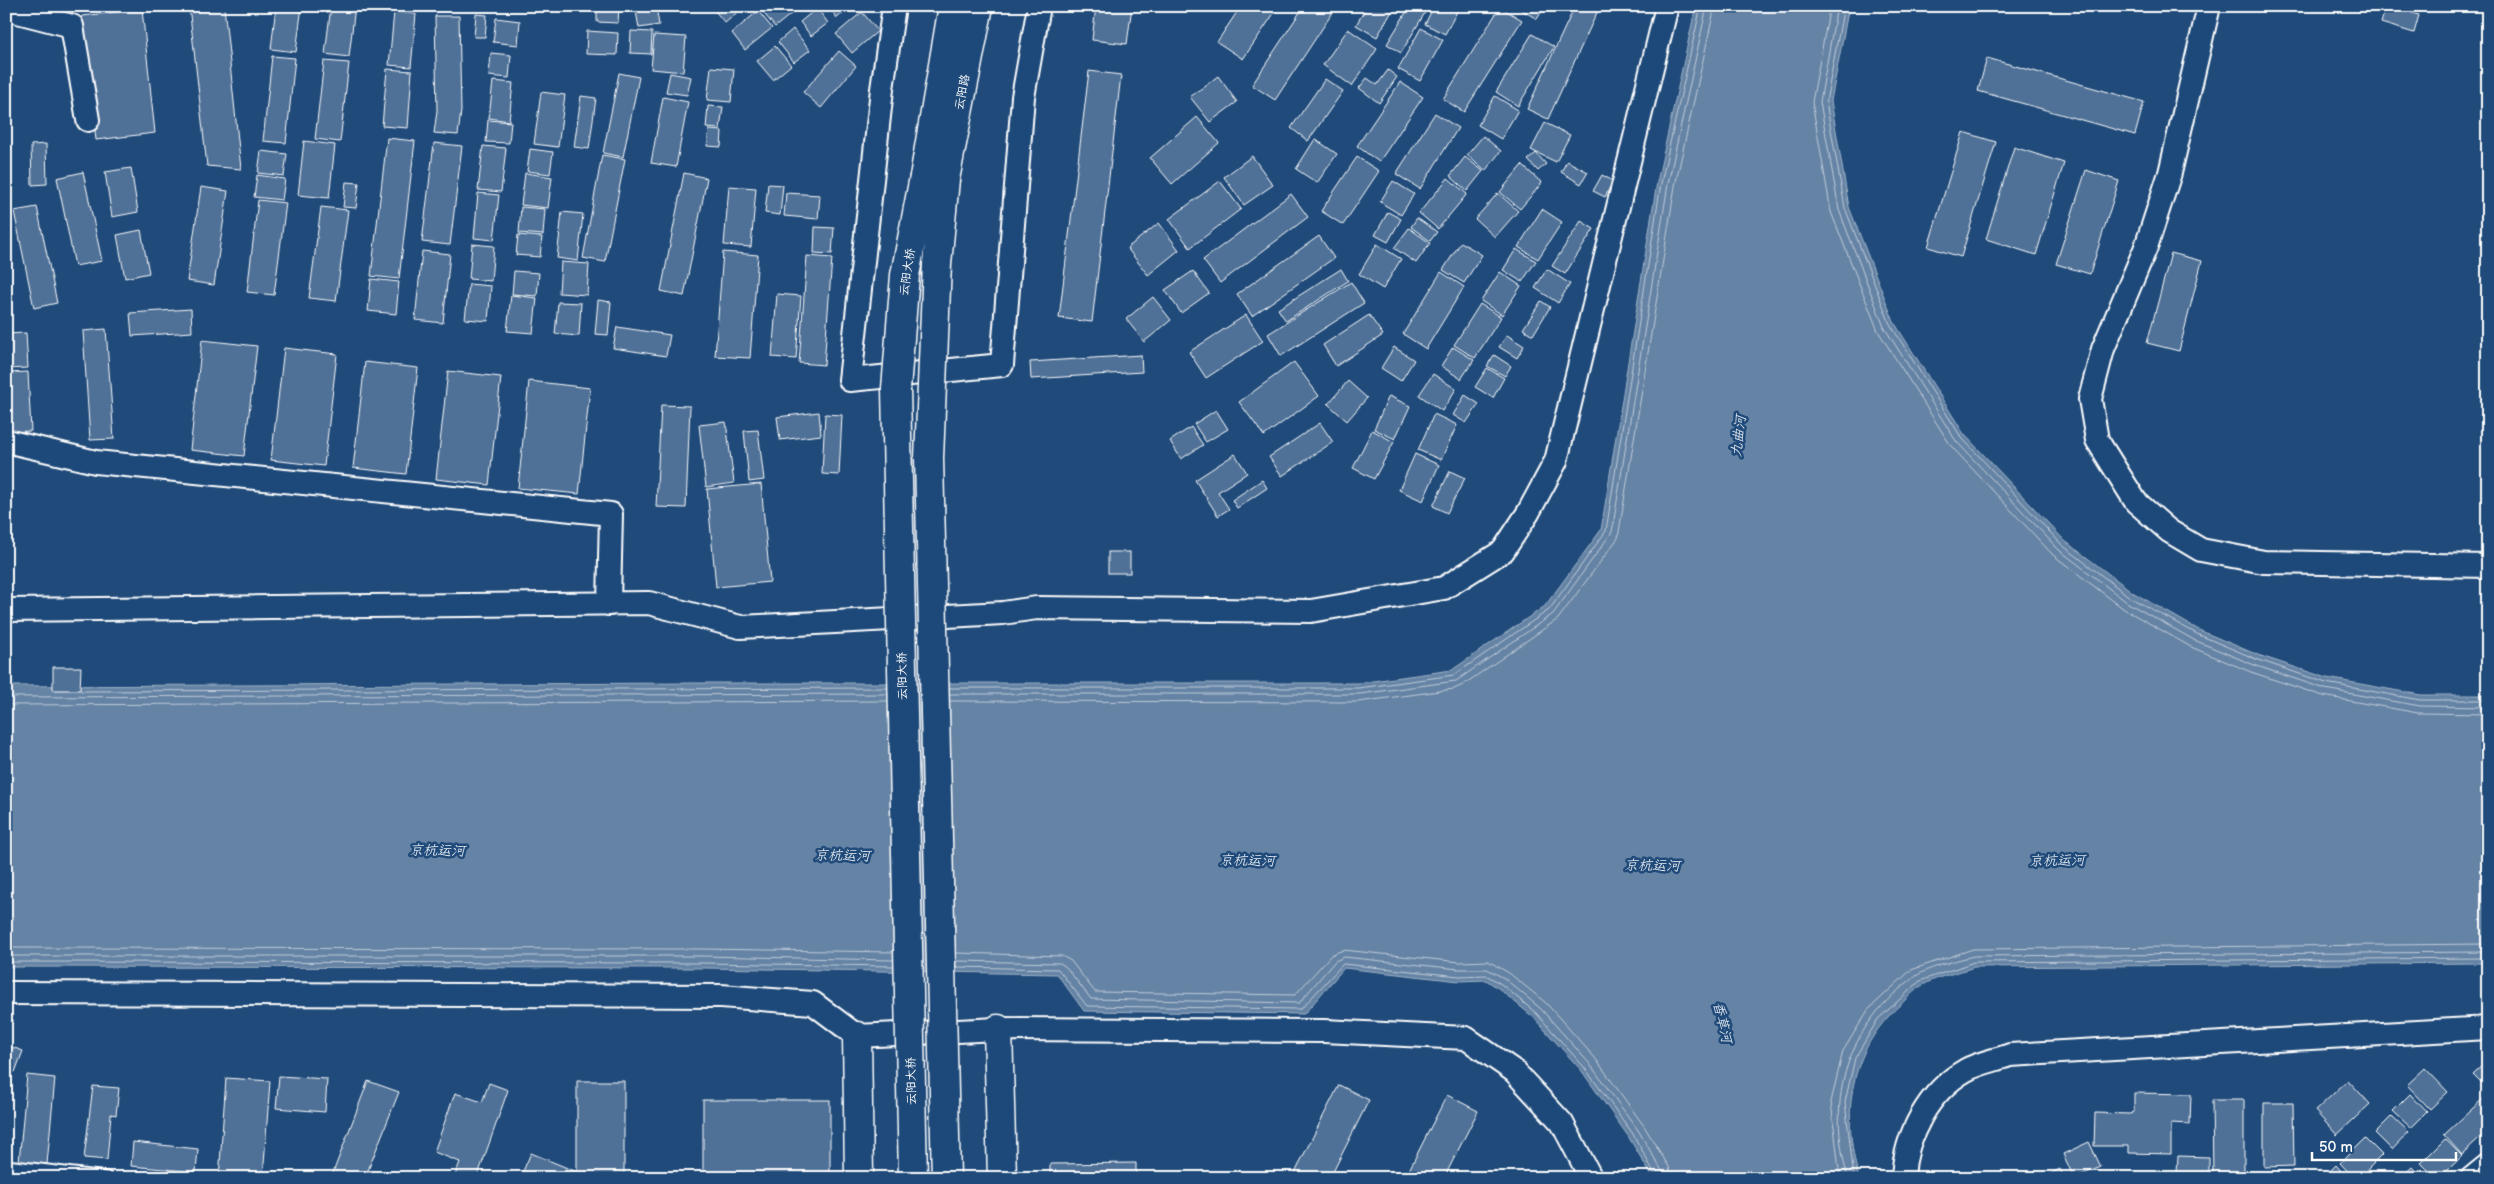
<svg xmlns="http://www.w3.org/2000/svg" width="2494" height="1184" font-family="'Balsamiq Sans','LXGW WenKai TC',sans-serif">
<rect width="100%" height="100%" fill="#1f4a7a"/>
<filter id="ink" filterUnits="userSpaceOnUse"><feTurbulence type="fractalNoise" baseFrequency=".02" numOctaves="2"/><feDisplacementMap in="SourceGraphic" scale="10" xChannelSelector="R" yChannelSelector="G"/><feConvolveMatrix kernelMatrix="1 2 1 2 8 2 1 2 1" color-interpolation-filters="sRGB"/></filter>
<g filter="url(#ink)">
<path fill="#6583a4" stroke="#a3b5c8" d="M1696 6H1849L1831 101 1849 207 1894 322 1964 434 2065 541 2134 593 2199 630 2258 655 2327 678 2421 695H2488V963L1974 967C1958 973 1938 976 1923 985 1915 989 1907 999 1900 1005 1849 1051 1841 1113 1859 1178H1653L1628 1136 1581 1070 1533 1017 1498 988 1486 980 1459 981 1344 968 1304 1014 1084 1011 1057 974 703 968 6 967V686L700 683H1358L1452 670 1545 606 1601 530 1657 182Z"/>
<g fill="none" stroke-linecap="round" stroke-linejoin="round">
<g stroke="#c1cddb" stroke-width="1">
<path d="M1830 6 1812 102 1831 212 1878 331 1951 446 2053 555 2124 609 2191 647 2251 672 2323 696 2418 713 2488 714"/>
<path d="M1837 6 1820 102 1839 210 1884 327 1956 441 2058 549 2128 603 2194 640 2254 665 2325 689 2420 706 2488 707"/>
<path d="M1844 6 1826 102 1845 208 1890 324 1961 437 2062 545 2131 598 2197 634 2256 659 2326 683 2420 700H2488"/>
<path d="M949 688H1359L1454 675 1549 610 1606 531 1661 183 1701 6"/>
<path d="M81 691 887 688"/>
<path d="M950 694H1360L1456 681 1553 614 1612 532 1668 184 1707 6"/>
<path d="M6 697 888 694"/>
<path d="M950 701 1358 702 1454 689 1463 685 1558 619 1618 538 1675 186 1715 6"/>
<path d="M6 705 888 701"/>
<path d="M6 948 703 949 893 952"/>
<path d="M956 953 1062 956 1071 961 1095 992 1295 995 1331 955 1343 950 1460 962 1488 961 1509 973 1546 1003 1595 1058 1644 1126 1669 1167 1671 1178"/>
<path d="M6 956H703L893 960"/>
<path d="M956 961 1060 963 1066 967 1091 999 1299 1003 1335 961 1344 957 1459 969H1487L1504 978 1541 1009 1589 1063 1638 1130 1662 1171 1663 1178"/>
<path d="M6 962 703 963 893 966"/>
<path d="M956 967 1058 969 1087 1006 1301 1009 1343 964 1459 976 1486 975 1501 984 1536 1013 1584 1067 1633 1134 1657 1178"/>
<path d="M1840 1178 1831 1102 1843 1051 1868 1010 1911 970 1973 949 2488 944"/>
<path d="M1848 1178C1825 1097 1847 1025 1916 976 1927 968 1960 959 1974 956L2488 952"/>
<path d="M1854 1178 1845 1102 1855 1058 1878 1019 1920 981 1974 962 2488 958"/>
</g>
</g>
<g fill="#507197" stroke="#fff">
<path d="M189 6H224L241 169 207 166Z"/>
<path d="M276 6H302L296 52 271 49Z"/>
<path d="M331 6H355L349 57 325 54Z"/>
<path d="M597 6H619L618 23 597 22Z"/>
<path d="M635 6H656L659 25 639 28Z"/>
<path d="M711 6H745L725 23Z"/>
<path d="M758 6H801L775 27Z"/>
<path d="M828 6H844L847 10 837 18Z"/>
<path d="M1096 6H1132L1127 44 1092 40Z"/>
<path d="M1241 6H1279L1243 59 1217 42Z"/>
<path d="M1304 6H1337L1275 100 1252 85Z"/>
<path d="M1367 6H1395L1377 37 1356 25Z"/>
<path d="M1410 6H1429L1401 53 1387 44Z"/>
<path d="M1434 6H1460L1445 34 1425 24Z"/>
<path d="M1515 6H1545L1537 19Z"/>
<path d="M1575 6H1600L1548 119 1527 109Z"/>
<path d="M2386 6 2419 15 2414 33 2381 23Z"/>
<path d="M1500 7 1522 20 1464 112 1443 99Z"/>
<path d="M817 8 828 23 811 36 800 22Z"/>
<path d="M142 9 155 133 96 140 82 16Z"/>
<path d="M758 11 772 28 745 50 732 33Z"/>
<path d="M394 12 416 14 411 67 389 65Z"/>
<path d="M862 12 878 31 852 53 836 34Z"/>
<path d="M476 14 487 15 485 37H474Z"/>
<path d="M435 16H459L461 111 458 135 434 133 437 111Z"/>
<path d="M496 18 520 21 518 45 493 42Z"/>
<path d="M1421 28 1443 40 1420 81 1398 69Z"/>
<path d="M793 29 810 50 794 62 778 42Z"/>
<path d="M1348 29 1377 49 1352 86 1323 65Z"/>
<path d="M587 31 618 33 617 55 586 54Z"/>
<path d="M631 31 652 32 651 54 630 53Z"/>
<path d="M1532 34 1554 47 1518 106 1496 92Z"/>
<path d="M654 35 686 37 683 72 651 69Z"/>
<path d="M775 46 791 65 773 80 757 61Z"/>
<path d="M839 51 856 66 821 108 803 92Z"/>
<path d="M491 53 511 55 509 78 489 76Z"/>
<path d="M272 56 295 58 286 143 263 141Z"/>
<path d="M1987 58 2144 102 2135 135 1978 91Z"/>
<path d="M324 61 349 63 340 142 315 139Z"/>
<path d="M711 67 734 69 731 102 707 100Z"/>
<path d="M387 69 412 71 408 128 382 126Z"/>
<path d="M1388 70 1397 77 1379 103 1359 88 1367 78 1377 85Z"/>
<path d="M1089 71 1121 75 1092 322 1059 318Z"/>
<path d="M619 73 639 77 623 157 603 153Z"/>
<path d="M670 73 691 77 687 95 666 92Z"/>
<path d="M1218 76 1237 102 1210 122 1190 97Z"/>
<path d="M1325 79 1343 91 1308 141 1291 128Z"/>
<path d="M493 81 513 83 509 121 489 118Z"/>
<path d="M1400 82 1423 97 1379 162 1357 146Z"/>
<path d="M541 92 565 95 558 147 534 144Z"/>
<path d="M581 96 596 98 589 149 574 147Z"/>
<path d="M1495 96 1518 110 1501 139 1478 125Z"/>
<path d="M663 97 688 102 676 167 651 163Z"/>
<path d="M708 106 723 107 720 129 706 128Z"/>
<path d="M1435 113 1458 128 1420 189 1396 174Z"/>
<path d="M1197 117 1219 143 1172 184 1150 158Z"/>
<path d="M488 120 511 122 509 143 486 142Z"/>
<path d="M1545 123 1570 135 1556 162 1531 150Z"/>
<path d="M709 130 722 131 721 147 707 146Z"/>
<path d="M1963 132 1996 142 1961 257 1928 247Z"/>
<path d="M1483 136 1501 151 1485 171 1467 155Z"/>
<path d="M387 138 415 141 399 279 371 276Z"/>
<path d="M1315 139 1337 154 1317 183 1296 169Z"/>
<path d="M304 141 335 145 329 198 298 195Z"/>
<path d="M434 143 462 146 450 245 422 242Z"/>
<path d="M46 144 47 184 32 185 31 145Z"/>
<path d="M483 146 506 148 501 192 478 190Z"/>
<path d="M2014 147 2064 163 2036 255 1986 239Z"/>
<path d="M530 149 553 152 550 174 527 171Z"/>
<path d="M261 151 287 154 284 176 258 173Z"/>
<path d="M1536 153 1546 164 1538 171 1528 160Z"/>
<path d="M602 155 625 159 605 262 583 258Z"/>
<path d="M1252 156 1273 185 1244 205 1224 177Z"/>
<path d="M1357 157 1379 171 1343 225 1321 211Z"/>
<path d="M1465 157 1483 171 1467 191 1450 176Z"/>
<path d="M1567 161 1588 172 1581 184 1561 172Z"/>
<path d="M1522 165 1542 183 1520 209 1500 192Z"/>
<path d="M131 168 138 212 112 217 105 172Z"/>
<path d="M2086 170 2119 181 2090 274 2056 264Z"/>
<path d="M83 172 102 261 75 266 57 178Z"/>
<path d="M525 173 552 177 548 208 521 205Z"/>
<path d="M684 173 707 178 684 296 661 291Z"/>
<path d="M257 175 285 179 282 200 254 197Z"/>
<path d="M1602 175 1613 181 1605 197 1593 191Z"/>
<path d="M1448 178 1467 194 1438 229 1419 213Z"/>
<path d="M1220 181 1241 209 1190 248 1169 219Z"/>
<path d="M1393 181 1414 194 1401 215 1380 202Z"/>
<path d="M346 182 359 183 356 208 343 207Z"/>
<path d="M768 184 783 185 780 215 765 213Z"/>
<path d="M729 186 756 188 751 247 724 245Z"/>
<path d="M201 187 228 191 214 285 187 281Z"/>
<path d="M478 193 499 195 494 240 474 238Z"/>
<path d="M786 193 820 195 818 219 784 216Z"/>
<path d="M1498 193 1518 211 1495 237 1475 219Z"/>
<path d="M1291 194 1308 217 1220 283 1203 260Z"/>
<path d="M258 200 286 203 274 295 247 292Z"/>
<path d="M37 207 57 303 34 308 14 211Z"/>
<path d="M321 207 348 210 336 301 309 298Z"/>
<path d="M521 207 545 209 543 235 519 233Z"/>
<path d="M1542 209 1562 222 1538 259 1518 247Z"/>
<path d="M562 212 583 214 578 261 557 258Z"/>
<path d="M1388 212 1401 219 1388 242 1375 235Z"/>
<path d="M1417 218 1437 232 1430 241 1411 227Z"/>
<path d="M1581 221 1594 229 1565 274 1552 266Z"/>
<path d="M1159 223 1179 250 1148 275 1127 248Z"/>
<path d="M815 227 834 228 832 254 814 253Z"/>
<path d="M1409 228 1430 243 1416 263 1394 248Z"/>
<path d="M141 230 149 273 125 278 117 235Z"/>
<path d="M518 235 542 237 540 257 516 255Z"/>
<path d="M1319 236 1334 258 1252 316 1237 294Z"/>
<path d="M1461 242 1482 255 1464 283 1443 270Z"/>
<path d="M472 244 494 246 491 281 469 279Z"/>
<path d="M1377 244 1401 259 1383 289 1359 274Z"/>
<path d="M1516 249 1536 261 1522 282 1503 270Z"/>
<path d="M422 251 450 254 443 323 415 320Z"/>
<path d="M723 252 758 255 750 358 715 356Z"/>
<path d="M2171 253 2202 261 2179 351 2147 343Z"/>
<path d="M807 256 832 258 824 365 799 363Z"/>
<path d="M561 262 589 264 587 295 559 293Z"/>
<path d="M1341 269 1348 281 1286 321 1278 309Z"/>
<path d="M1547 269 1570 284 1558 303 1535 288Z"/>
<path d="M514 271 539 273 537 296 512 294Z"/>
<path d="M1193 271 1209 293 1181 313 1165 290Z"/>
<path d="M1441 272 1464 287 1426 349 1403 334Z"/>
<path d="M1500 272 1521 286 1502 315 1481 301Z"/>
<path d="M371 279 399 282 396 314 368 311Z"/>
<path d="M1351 282 1364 303 1281 356 1268 334Z"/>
<path d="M469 284 491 286 488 321 465 319Z"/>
<path d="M777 294 801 296 796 359 772 357Z"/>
<path d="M511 295 537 298 533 333 507 331Z"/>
<path d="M1153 297 1171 320 1144 342 1126 319Z"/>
<path d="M598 300 611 302 608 335 595 334Z"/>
<path d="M1541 301 1550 307 1533 335 1523 329Z"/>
<path d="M558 302 581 303 579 336 555 334Z"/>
<path d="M1480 304 1501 317 1475 358 1454 345Z"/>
<path d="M191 309 192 332 132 336 130 313Z"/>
<path d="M1246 315 1263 341 1206 378 1189 352Z"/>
<path d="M1369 315 1383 335 1336 366 1323 345Z"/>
<path d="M617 327 670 335 666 356 613 348Z"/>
<path d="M106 329 114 439 90 440 83 331Z"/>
<path d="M26 333 28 368 6 369V334Z"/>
<path d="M1507 335 1524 346 1517 358 1499 347Z"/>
<path d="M202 340 257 346 244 456 190 450Z"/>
<path d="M1394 347 1414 360 1401 381 1381 368Z"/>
<path d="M1453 347 1474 360 1461 379 1441 366Z"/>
<path d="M284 348 337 354 324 466 271 460Z"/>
<path d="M1141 355 1142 372 1031 379 1030 362Z"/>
<path d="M1494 355 1511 366 1505 376 1487 366Z"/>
<path d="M365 362 418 368 406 474 353 468Z"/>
<path d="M1294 362 1319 396 1264 436 1239 402Z"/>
<path d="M1487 368 1504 378 1493 398 1475 387Z"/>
<path d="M448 371 501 377 489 485 436 479Z"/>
<path d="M28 372 31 431 7 432 6 373Z"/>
<path d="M1433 374 1456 389 1442 411 1419 395Z"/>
<path d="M529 381 590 388 579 494 518 488Z"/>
<path d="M1348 381 1367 398 1347 421 1328 404Z"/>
<path d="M1465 395 1479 404 1466 423 1453 415Z"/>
<path d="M1389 396 1410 406 1395 439 1374 429Z"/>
<path d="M661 405 690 406 686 508 656 507Z"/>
<path d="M1216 410 1228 429 1206 442 1194 424Z"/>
<path d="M819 412 821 435 780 440 777 417Z"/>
<path d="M825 414 842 415 839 475 822 474Z"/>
<path d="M1434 414 1457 425 1441 460 1418 450Z"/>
<path d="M726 422 734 483 706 487 699 425Z"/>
<path d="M1320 423 1333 442 1282 476 1269 457Z"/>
<path d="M1191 427 1203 445 1181 459 1170 441Z"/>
<path d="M758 430 764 480 749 482 744 431Z"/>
<path d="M1372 430 1394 442 1374 479 1353 468Z"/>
<path d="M1235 454 1247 473 1218 492 1229 509 1218 516 1195 480Z"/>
<path d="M1415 454 1439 465 1423 501 1399 490Z"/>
<path d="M1450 471 1465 478 1447 513 1433 506Z"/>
<path d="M1262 480 1267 488 1237 508 1232 500Z"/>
<path d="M761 484 770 582 716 587 707 489Z"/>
<rect x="1108" y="552" width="22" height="21"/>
<path d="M53 667H81L80 690H53Z"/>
<path d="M6 1045 23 1051 15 1072 6 1069Z"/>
<path d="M2488 1060V1078L2483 1084 2473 1074Z"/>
<path d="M2425 1068 2448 1092 2430 1109 2407 1085Z"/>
<path d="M27 1075 55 1078 47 1164 19 1162Z"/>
<path d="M279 1076 327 1079 325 1112 276 1108Z"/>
<path d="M226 1078 270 1081 263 1178H219Z"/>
<path d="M2348 1080 2370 1104 2337 1135 2315 1111Z"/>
<path d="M368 1081 399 1092 365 1178H331Z"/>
<path d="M577 1081H624V1178H520L531 1153 577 1172Z"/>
<path d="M489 1083 508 1090 477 1178H454L460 1162 434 1152 455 1093 482 1102Z"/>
<path d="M1339 1085 1369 1100 1330 1178H1292Z"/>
<path d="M93 1086 119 1088 116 1115 111 1114 107 1160 84 1158Z"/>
<path d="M2134 1093 2191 1094 2190 1124 2171 1123V1154L2129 1153V1146H2094L2095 1113 2130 1114 2134 1112Z"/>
<path d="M2410 1094 2427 1112 2411 1128 2393 1111Z"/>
<path d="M1447 1095 1478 1111 1444 1178H1405Z"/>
<path d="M2486 1096 2488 1131 2462 1155 2444 1135Z"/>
<rect x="703" y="1100" width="127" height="78"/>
<path d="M2212 1100H2244V1178H2213Z"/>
<path d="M2264 1103H2293L2294 1166 2264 1167Z"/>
<path d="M2392 1116 2409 1132 2392 1150 2375 1133Z"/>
<path d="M2365 1138 2382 1155 2359 1178H2354L2340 1163Z"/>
<path d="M2445 1139 2462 1156 2440 1178H2436L2421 1163Z"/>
<path d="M133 1142 198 1149 196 1172 131 1166Z"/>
<path d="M2089 1142 2101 1167 2074 1178 2063 1154Z"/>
<path d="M2178 1156 2209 1157V1173H2177Z"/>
<path d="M1136 1163V1178H1050V1164Z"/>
<path d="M2336 1165 2347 1178H2323Z"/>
<path d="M2412 1167 2422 1178H2400Z"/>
<path d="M2060 1169 2065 1178H2042Z"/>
</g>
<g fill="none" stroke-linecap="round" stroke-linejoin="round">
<defs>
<path id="service" d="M6 1166 107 1178"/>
<g id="minor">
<path d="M894 6 882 89 850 380 1002 365 1023 97 1039 6"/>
<path d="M2209 6 2170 173 2146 247 2103 349 2090 399 2097 440 2136 502 2169 531 2201 550 2264 562 2488 566"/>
<path d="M6 9 72 26 88 120"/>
<path d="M6 441 96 462 611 514 609 604"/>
<path d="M6 610 649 603 740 627 1003 613 1037 608 1311 611 1444 588 1503 551 1528 513 1556 461 1667 6"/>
<path d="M6 993 721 996 813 1003 857 1036 998 1029 1324 1031 1466 1038 1514 1071 1562 1123 1591 1178"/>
<path d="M1903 1178C1905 1135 1929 1091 1966 1070 1979 1063 1996 1060 2010 1055L2488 1028"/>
<path d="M2472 1178 2488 1165"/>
</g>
<g id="tertiary">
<path d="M924 177 953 6"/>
<path d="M945 179 979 6"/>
<path d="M998 1029 1002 1178"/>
<path d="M857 1036 859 1178"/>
</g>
</defs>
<use href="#service" stroke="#fff" stroke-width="15"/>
<use href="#minor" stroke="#fff" stroke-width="26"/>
<use href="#tertiary" stroke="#fff" stroke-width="31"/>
<use href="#service" stroke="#1f4a7a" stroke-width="11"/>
<use href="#minor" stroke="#1f4a7a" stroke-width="22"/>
<use href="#tertiary" stroke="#1f4a7a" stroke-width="28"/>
<defs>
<g id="tertiary-bridge">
<path d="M945 179 937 264 929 458 946 1178"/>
<path d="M913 1178 896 389 905 275 924 177"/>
</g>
</defs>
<use href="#tertiary-bridge" stroke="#fff" stroke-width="31" stroke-linecap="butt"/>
<use href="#tertiary-bridge" stroke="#1f4a7a" stroke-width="28"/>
</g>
</g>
<g text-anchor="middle" stroke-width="5" stroke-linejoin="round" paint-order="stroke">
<g font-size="12" fill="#fff" stroke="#1f4a7a">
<text transform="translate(962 92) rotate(-79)" y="4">云阳路</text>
<text transform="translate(907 272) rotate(-82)" y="4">云阳大桥</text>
<text transform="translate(902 676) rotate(-91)" y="4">云阳大桥</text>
<text transform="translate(911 1081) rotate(-91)" y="4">云阳大桥</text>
</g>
<g font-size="14" font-style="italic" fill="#d8e0e8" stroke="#1f4a7a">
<text transform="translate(1738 436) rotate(-83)" y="5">九曲河</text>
<text transform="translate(437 850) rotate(1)" y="5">京杭运河</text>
<text transform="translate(842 855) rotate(1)" y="5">京杭运河</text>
<text transform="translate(1247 860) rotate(1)" y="5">京杭运河</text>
<text transform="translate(2057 860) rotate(-1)" y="5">京杭运河</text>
<text transform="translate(1652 865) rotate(1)" y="5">京杭运河</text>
<text transform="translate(1723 1022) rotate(77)" y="5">香草河</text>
</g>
</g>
<rect width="2494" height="1184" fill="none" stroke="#1f4a7a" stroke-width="25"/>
<rect x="12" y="12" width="2469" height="1159" fill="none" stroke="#fff" stroke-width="2" filter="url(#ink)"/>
<path d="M2312 1152v8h144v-8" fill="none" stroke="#ffffff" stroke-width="2.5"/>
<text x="2319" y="1152" font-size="15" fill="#ffffff" stroke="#1f4a7a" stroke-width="4" paint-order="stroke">50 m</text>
</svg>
